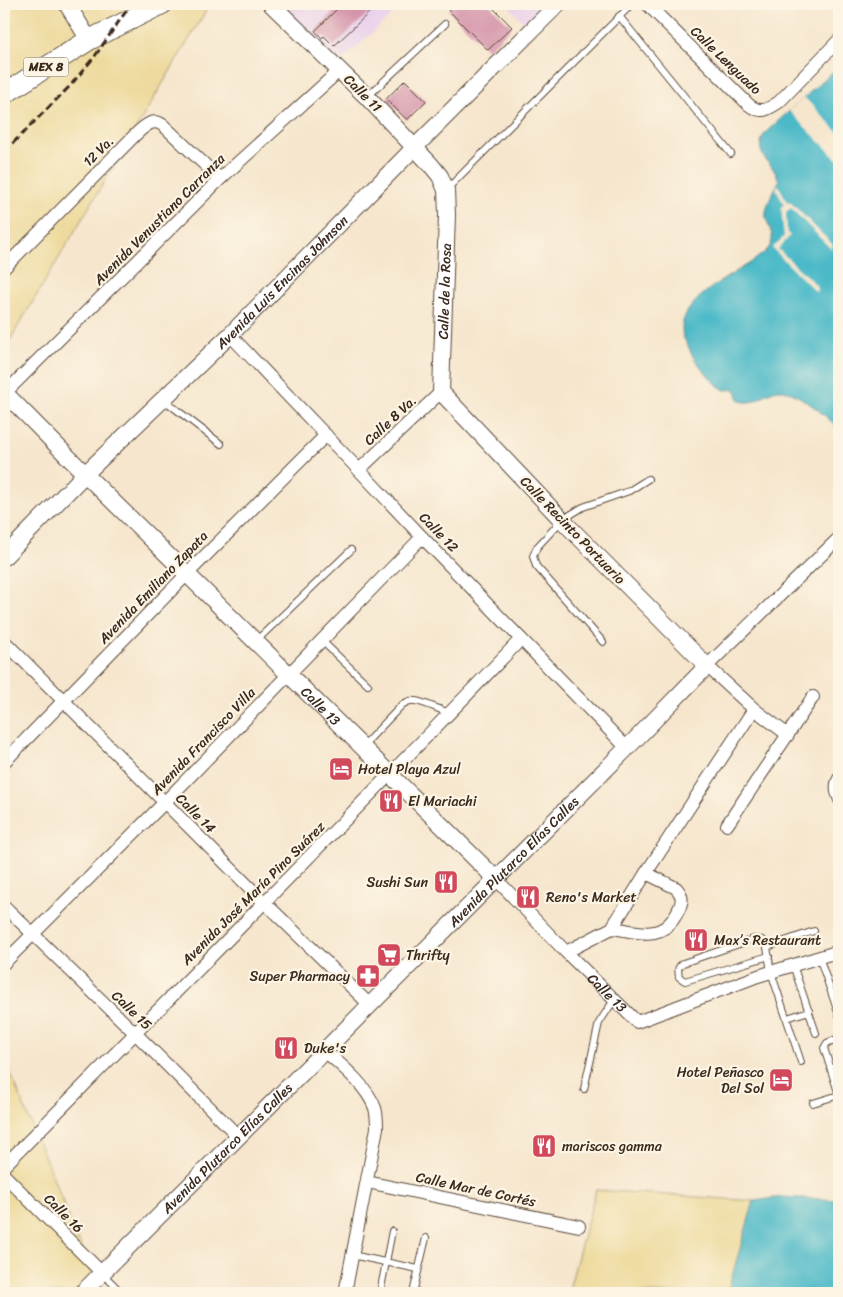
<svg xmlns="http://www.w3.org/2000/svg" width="843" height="1297" font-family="Sriracha,sans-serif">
<rect width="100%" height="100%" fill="#fcf5e5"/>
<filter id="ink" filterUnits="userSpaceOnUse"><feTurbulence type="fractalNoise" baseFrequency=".02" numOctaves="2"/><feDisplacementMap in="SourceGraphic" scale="10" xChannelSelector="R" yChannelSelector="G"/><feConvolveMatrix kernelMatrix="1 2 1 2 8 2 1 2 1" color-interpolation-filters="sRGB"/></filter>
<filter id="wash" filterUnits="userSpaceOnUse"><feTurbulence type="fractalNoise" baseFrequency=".0096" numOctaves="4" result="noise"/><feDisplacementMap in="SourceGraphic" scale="20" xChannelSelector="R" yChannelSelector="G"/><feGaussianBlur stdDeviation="1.12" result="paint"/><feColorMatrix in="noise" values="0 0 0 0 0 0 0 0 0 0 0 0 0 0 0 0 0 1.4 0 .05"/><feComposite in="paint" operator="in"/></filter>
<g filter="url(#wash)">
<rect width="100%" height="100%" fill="#f6e6cd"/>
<g fill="#ead1ec">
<path d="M280 4H404L339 63Z"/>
<path d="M507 4H544L525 24Z"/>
</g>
<g fill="#eeda9e" stroke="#94825e">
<path d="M4 4H210L4 350Z"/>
<path d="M4 1057 100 1293H4Z"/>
<path d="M596 1190 754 1201 727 1293H568Z"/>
</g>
<g fill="#4cb9c8" stroke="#447273">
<path d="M839 66V429C829 418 794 388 778 390 764 392 753 408 739 400L736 390C732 389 729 390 725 390 717 388 695 361 691 353 689 347 685 341 683 336 674 301 734 275 756 259 760 255 767 252 770 246 776 235 768 227 766 217 764 207 775 190 779 181 774 161 751 157 765 133Z"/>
<path d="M782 1197 839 1200V1293H727L754 1201Z"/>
</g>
<g fill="#f6e6cd">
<path d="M804 97 839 133V161L789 111Z"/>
<path d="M778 184 787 202 789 201 833 245 831 249 791 208 786 212 787 232 790 236 778 249 818 287 816 292 772 248 784 237 781 207 784 204 776 188Z"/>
</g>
<g id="blocks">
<g fill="#d594aa">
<path d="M342 4H378L334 46 324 36 322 38 315 31Z"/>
<path d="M455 4H489L512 27 488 50 448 10Z"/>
<path d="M405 80 426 101 407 120 386 99Z"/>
</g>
</g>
</g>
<g filter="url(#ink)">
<use href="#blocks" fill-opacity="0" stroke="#574638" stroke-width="1"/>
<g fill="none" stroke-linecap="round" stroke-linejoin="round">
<defs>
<g id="service">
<path d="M619 16 731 154"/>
<path d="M368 96 445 24"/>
<path d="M447 189 632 4"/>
<path d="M164 400 221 444"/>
<path d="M321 640 368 685"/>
<path d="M256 641 351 550"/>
<path d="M603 642 536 566 533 556 537 547 562 520 583 507 629 491 648 479"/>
<path d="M362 747 402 705C405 703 406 702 410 701 418 699 440 710 449 713"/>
<path d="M839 774C831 783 833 794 839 804"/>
<path d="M767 947 814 931"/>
<path d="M769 956 685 981 679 977C678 970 677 967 683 963L754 939 762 940 765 942 767 947 771 972 801 1062"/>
<path d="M819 957 839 1015"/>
<path d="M793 965 816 1033"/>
<path d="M787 1018 809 1011"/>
<path d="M584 1089 599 1023 614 1000"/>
<path d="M839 1095 824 1048 827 1043 839 1038"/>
<path d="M813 1103 839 1095"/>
<path d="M352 1255 418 1269"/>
<path d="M102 1273 122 1293"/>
<path d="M380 1293 392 1231"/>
<path d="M413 1293 426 1238"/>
</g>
<g id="minor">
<path d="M647 4 749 105C761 114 767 110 779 102L839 40"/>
<path d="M4 268 136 134C145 126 153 117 164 126L220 179"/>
<path d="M230 335 359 470 422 537 627 748"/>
<path d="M4 394 220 179 340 70"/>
<path d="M359 470 441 392"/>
<path d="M4 641 265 903 370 1005"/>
<path d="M788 735 754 709 707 666 839 538"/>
<path d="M4 762 187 574 326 435"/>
<path d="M727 825 813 697"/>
<path id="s1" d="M496 879 566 952 637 1022 758 976 833 953 839 957"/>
<path d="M4 906 135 1033 239 1137"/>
<path d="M612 928C630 930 654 939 668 925 673 921 676 915 679 909 683 901 683 895 676 888L646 873"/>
<path d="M566 952 612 928 646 873 754 709"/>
<path d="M4 963 164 803 422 537"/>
<path d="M325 1051C342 1066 367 1086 375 1108 377 1115 377 1122 377 1128L345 1293"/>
<path d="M4 1166C177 991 351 816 521 639"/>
<path d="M4 1175 102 1273"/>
<path d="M367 1182 579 1226"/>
</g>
<g id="tertiary">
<path d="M67 4 89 40"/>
<path id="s2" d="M4 392 85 474 187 574 496 879"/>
<path id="s3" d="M4 557 85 474 230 335 415 147 558 4"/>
<path id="s4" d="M82 1293 627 748 707 666 562 520 441 392 447 215 446 190 440 176 431 165 367 97 271 4"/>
</g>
<path id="primary" d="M4 94 89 40 162 4"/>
</defs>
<use href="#service" stroke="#574638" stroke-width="8"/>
<use href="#minor" stroke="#574638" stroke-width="14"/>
<use href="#tertiary" stroke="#574638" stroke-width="18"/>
<use href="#primary" stroke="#574638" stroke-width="22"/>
<use href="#service" stroke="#fff" stroke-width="6"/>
<use href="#minor" stroke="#fff" stroke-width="12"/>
<use href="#tertiary" stroke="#fff" stroke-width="16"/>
<use href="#primary" stroke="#fff" stroke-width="20"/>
<path stroke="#3b2a1e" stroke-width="3" stroke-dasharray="8 4" stroke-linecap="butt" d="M4 152 70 86 95 56 131 4"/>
</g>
</g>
<defs>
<symbol id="hotel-square" viewBox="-11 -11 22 22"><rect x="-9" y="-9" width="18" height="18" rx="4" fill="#d1495b" stroke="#fcf5e5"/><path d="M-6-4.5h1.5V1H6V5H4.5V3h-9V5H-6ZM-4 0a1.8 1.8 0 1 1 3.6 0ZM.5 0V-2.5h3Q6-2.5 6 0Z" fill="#fff"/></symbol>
<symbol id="restaurant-square" viewBox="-11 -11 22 22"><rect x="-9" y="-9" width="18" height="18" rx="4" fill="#d1495b" stroke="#fcf5e5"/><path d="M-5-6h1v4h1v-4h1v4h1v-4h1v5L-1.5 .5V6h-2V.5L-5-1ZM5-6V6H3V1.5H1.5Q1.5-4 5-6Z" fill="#fff"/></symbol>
<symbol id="supermarket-square" viewBox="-11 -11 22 22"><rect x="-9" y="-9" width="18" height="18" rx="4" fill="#d1495b" stroke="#fcf5e5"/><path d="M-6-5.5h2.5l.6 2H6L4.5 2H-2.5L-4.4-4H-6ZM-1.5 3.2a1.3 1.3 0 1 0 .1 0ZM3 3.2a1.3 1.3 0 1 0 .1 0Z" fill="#fff"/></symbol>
<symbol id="pharmacy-square" viewBox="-11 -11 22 22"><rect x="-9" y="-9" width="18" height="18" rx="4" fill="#d1495b" stroke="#fcf5e5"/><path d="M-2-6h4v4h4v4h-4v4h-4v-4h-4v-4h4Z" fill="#fff"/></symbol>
</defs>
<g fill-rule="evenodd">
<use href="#hotel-square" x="327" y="755" width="28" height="28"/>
<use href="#restaurant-square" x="377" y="787" width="28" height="28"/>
<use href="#restaurant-square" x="432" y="868" width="28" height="28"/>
<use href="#restaurant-square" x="514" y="883" width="28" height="28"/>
<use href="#restaurant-square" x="682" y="926" width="28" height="28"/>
<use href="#supermarket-square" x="375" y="941" width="28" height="28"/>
<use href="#pharmacy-square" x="354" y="962" width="28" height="28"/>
<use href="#restaurant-square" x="272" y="1034" width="28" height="28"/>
<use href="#hotel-square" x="767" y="1066" width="28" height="28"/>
<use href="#restaurant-square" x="530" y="1132" width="28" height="28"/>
</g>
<g text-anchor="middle" stroke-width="4.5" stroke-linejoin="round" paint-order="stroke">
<rect fill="#fcf5e5" stroke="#75675a" stroke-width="1" x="23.5" y="57.5" width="45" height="19" rx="4"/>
<g font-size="12" font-weight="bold" fill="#3b2a1e">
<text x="46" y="71">MEX 8</text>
</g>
<g font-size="14" fill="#3b2a1e" stroke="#fcf5e5">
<text transform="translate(726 60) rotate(44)" y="5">Calle Lenguado</text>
<text transform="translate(363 93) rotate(45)" y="5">Calle 11</text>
<text transform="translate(98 151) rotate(-45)" y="5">12 Va.</text>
<text transform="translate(159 219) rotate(-45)" y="5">Avenida Venustiano Carranza</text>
<text dy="5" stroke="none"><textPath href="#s3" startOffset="391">Avenida Luis Encinas Johnson</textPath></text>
<text dy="5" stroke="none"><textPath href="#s4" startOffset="1368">Calle de la Rosa</textPath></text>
<text transform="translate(390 420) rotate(-43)" y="5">Calle 8 Va.</text>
<text transform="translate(573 530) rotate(46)" y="5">Calle Recinto Portuario</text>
<text transform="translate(439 532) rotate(46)" y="5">Calle 12</text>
<text transform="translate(153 587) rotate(-46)" y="5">Avenida Emiliano Zapata</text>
<text dy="5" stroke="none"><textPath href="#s2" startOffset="446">Calle 13</textPath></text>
<text transform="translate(203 741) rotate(-46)" y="5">Avenida Francisco Villa</text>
<text transform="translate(196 813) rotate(45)" y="5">Calle 14</text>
<text dy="5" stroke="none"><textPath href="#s4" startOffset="610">Avenida Plutarco Elías Calles</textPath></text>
<text transform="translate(253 893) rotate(-45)" y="5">Avenida José María Pino Suárez</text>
<text dy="5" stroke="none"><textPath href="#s1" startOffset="159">Calle 13</textPath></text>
<text transform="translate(132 1010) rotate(44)" y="5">Calle 15</text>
<text dy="5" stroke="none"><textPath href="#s4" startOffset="205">Avenida Plutarco Elías Calles</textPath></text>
<text transform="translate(476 1189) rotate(12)" y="5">Calle Mar de Cortés</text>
<text transform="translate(64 1213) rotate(45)" y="5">Calle 16</text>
</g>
<g font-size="14" fill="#3b2a1e" stroke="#fcf5e5" text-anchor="start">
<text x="358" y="774">Hotel Playa Azul</text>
<text x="408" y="806">El Mariachi</text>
<text x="428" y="887" text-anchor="end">Sushi Sun</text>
<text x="546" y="902">Reno's Market</text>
<text x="714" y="945">Max’s Restaurant</text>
<text x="406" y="960">Thrifty</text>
<text x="350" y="981" text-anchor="end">Super Pharmacy</text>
<text x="304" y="1053">Duke's</text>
<text x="764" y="1077" text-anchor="end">Hotel Peñasco<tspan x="764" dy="16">Del Sol</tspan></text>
<text x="562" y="1151">mariscos gamma</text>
</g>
</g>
<rect width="843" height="1297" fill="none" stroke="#fcf5e5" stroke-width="20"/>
</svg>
